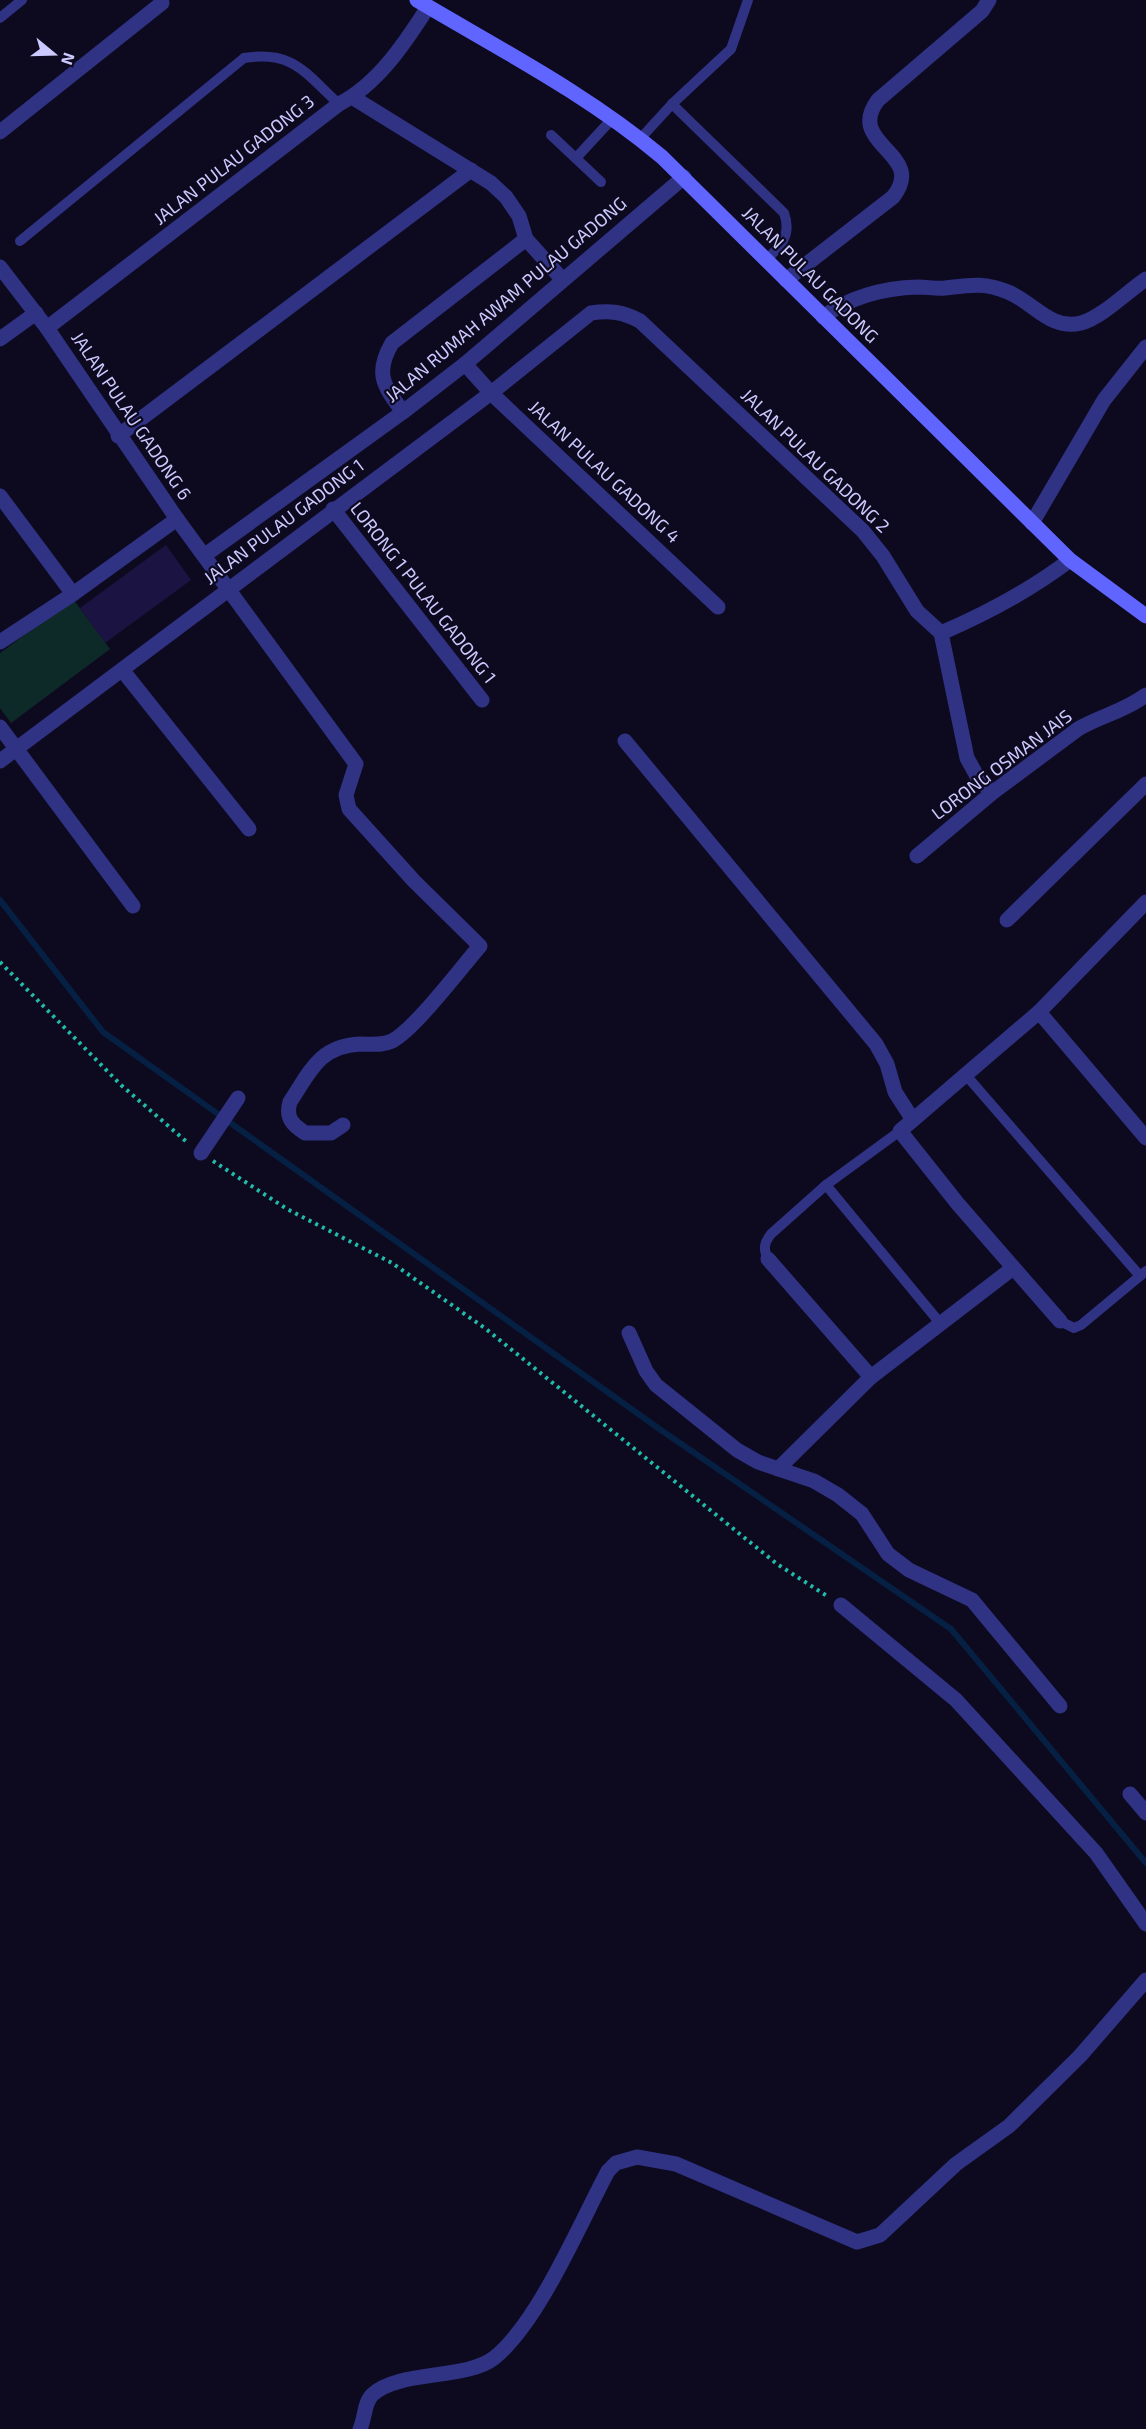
<svg xmlns="http://www.w3.org/2000/svg" width="1146" height="2429" font-family="'Exo 2',sans-serif">
<rect width="100%" height="100%" fill="#0d0a20"/>
<path fill="#0d2a28" d="M73 599 110 649 11 723 0 708V653Z"/>
<g fill="none" stroke-linecap="round" stroke-linejoin="round">
<path stroke="#062043" stroke-width="6" d="M0 900 103 1032 658 1428 951 1629 1146 1863"/>
</g>
<path fill="#1b1443" d="M166 545 191 580 105 643 80 608Z"/>
<g fill="none" stroke-linecap="round" stroke-linejoin="round">
<g stroke="#21bba9" stroke-width="4" stroke-dasharray="3 4.5" stroke-linecap="butt">
<path d="M0 962 121 1085 188 1143"/>
<path d="M213 1161 287 1209 392 1263 486 1329 777 1564 827 1596"/>
</g>
<g stroke="#303284" stroke-width="10">
<path d="M0 18 22 0"/>
<path d="M672 104 784 213C792 235 781 246 766 260"/>
<path d="M551 135 601 182"/>
<path d="M640 139 672 104 731 49 748 0"/>
<path d="M576 158 612 119"/>
<path d="M20 241 244 58C293 50 305 73 339 104"/>
<path d="M965 1074 1140 1276"/>
<path d="M826 1185 940 1323"/>
<path d="M768 1259C763 1249 764 1243 771 1234L826 1185 900 1131"/>
<path d="M1060 1321 1074 1328 1081 1325 1146 1271"/>
</g>
<g stroke="#303284" stroke-width="15">
<path d="M352 97 491 183 506 197 519 216 526 239 562 279"/>
<path d="M0 132 162 3"/>
<path d="M0 267 47 328 177 519 356 764 346 795 349 809 414 881 480 946C460 969 415 1029 392 1041 382 1046 370 1044 360 1044 319 1046 310 1072 290 1102 285 1118 293 1125 305 1133H331L343 1125"/>
<path d="M786 280 893 197C928 153 844 145 878 100L982 11 989 0"/>
<path d="M823 317C850 297 884 288 918 287 927 287 936 289 945 288 970 285 984 282 1008 292 1033 302 1051 331 1081 323 1101 318 1128 291 1146 279"/>
<path d="M47 328 339 104C378 84 405 43 428 7"/>
<path d="M0 339 36 313"/>
<path d="M465 364 491 393 718 607"/>
<path d="M403 412C384 386 374 374 392 343L526 239"/>
<path d="M118 436 471 170"/>
<path d="M0 496 73 594"/>
<path d="M333 509 482 700"/>
<path d="M1032 523 1104 400 1146 347"/>
<path d="M205 555 403 412 465 364 684 177"/>
<path d="M941 633C988 613 1029 591 1070 560"/>
<path d="M0 642 73 594 177 519"/>
<path d="M123 671 249 829"/>
<path d="M0 727 133 906"/>
<path d="M625 741 876 1044 887 1064 895 1092 913 1120"/>
<path d="M0 761 491 393 591 313C610 310 623 312 640 321L863 531 883 556 917 611 941 633 967 758 977 776 992 793"/>
<path d="M917 856 992 793 1078 729C1100 716 1125 711 1146 695"/>
<path d="M1007 920 1146 784"/>
<path d="M1039 1012 1146 1138"/>
<path d="M201 1153 238 1098"/>
<path d="M768 1259 871 1377"/>
<path d="M1060 1321 958 1204 900 1131 1039 1012 1146 902"/>
<path d="M629 1333 646 1371 656 1385 737 1450 758 1462 814 1481 838 1495 862 1514 888 1554 909 1570 972 1600 1060 1706"/>
<path d="M778 1469 871 1377 1013 1268"/>
<path d="M841 1605 956 1700 1096 1853 1146 1924"/>
<path d="M1130 1794 1146 1813"/>
<path d="M360 2429C365 2419 364 2403 372 2395 397 2370 466 2380 494 2358 539 2322 580 2223 608 2171L616 2163 637 2157 676 2164 857 2242 880 2235 956 2164 1009 2126 1080 2056 1146 1980"/>
</g>
<path stroke="#6065ff" stroke-width="15" d="M417 0C501 50 587 94 662 157L1070 560 1146 616"/>
</g>
<g text-anchor="middle" stroke-width="4.5" stroke-linejoin="round" paint-order="stroke">
<g font-size="18" fill="#ccc9ff" stroke="#0d0a20">
<text transform="translate(234 160) rotate(-38)" y="6">JALAN PULAU GADONG 3</text>
<text transform="translate(810 275) rotate(45)" y="6">JALAN PULAU GADONG</text>
<text transform="translate(506 300) rotate(-40)" y="6">JALAN RUMAH AWAM PULAU GADONG</text>
<text transform="translate(131 416) rotate(56)" y="6">JALAN PULAU GADONG 6</text>
<text transform="translate(815 461) rotate(44)" y="6">JALAN PULAU GADONG 2</text>
<text transform="translate(604 472) rotate(43)" y="6">JALAN PULAU GADONG 4</text>
<text transform="translate(284 522) rotate(-37)" y="6">JALAN PULAU GADONG 1</text>
<text transform="translate(423 593) rotate(52)" y="6">LORONG 1 PULAU GADONG 1</text>
<text transform="translate(1002 765) rotate(-37)" y="6">LORONG OSMAN JAIS</text>
</g>
</g>
<g transform="translate(54 54) rotate(109)" stroke="#0d0a20" stroke-width="4.5" paint-order="stroke">
<path d="M0-4.5L10 22L0 15L-10 22Z" fill="#ccc9ff"/>
<text y="-9" font-size="16" font-weight="bold" text-anchor="middle" fill="#ccc9ff">N</text>
</g>
</svg>
